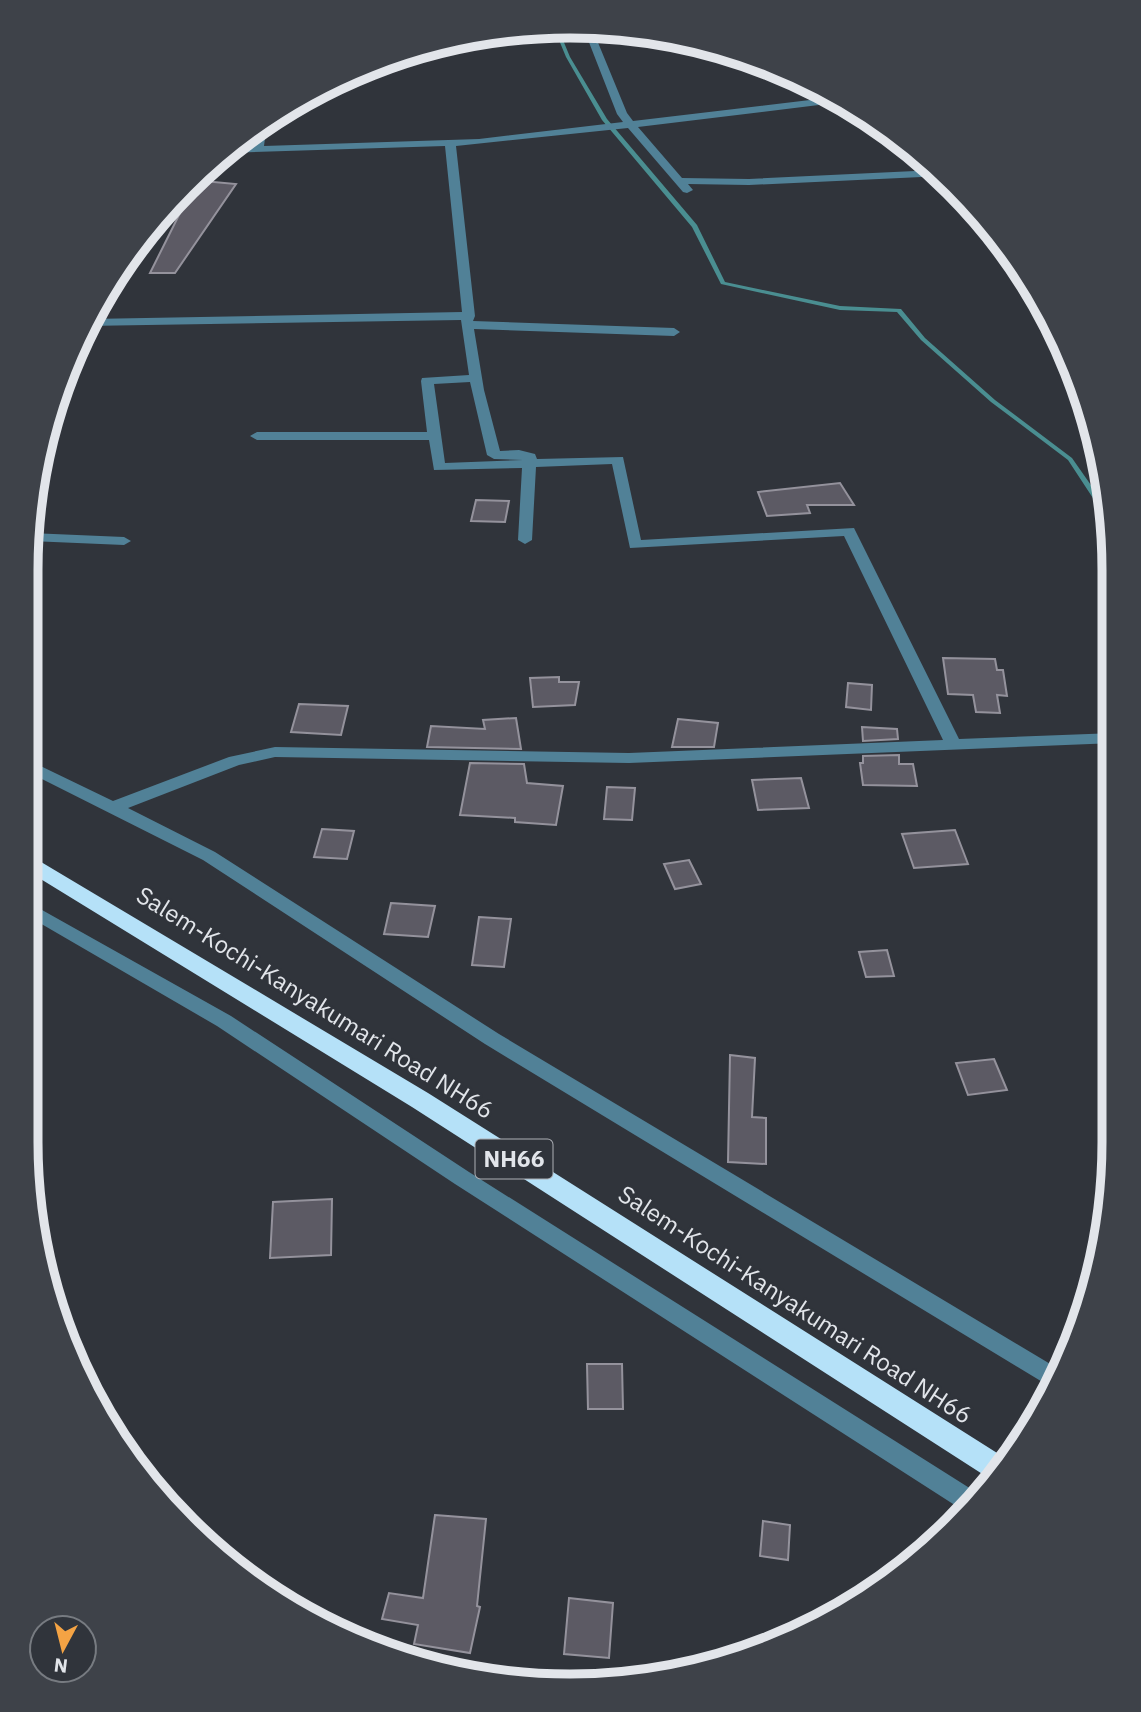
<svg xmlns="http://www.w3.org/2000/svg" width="1141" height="1712" font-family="'IBM Plex Sans',sans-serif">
<rect width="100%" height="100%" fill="#30343b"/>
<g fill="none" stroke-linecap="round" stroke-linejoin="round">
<path fill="#4a8e91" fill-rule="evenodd" d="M554 28H558L570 57 607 119 697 225 725 282 840 306 901 309 925 338 995 400 1072 458 1109 511 1110 518H1106L1068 460 991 402 921 340 897 312 840 310 721 284 692 227 602 120 566 57Z"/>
</g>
<g fill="#5c5a64" stroke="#94929c" stroke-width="2">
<path d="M192 180 236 184 175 273H150L179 215H164Z"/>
<path d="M840 483 854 505H807L810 513 767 516 758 492Z"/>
<path d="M476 500 509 501 505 522 471 521Z"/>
<path d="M943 658 995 659 997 670H1003L1007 696 997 695 1000 713 976 712 973 695 948 694Z"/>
<path d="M559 677V682H579L575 705 533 707 530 678Z"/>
<path d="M848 683 872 685 871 710 846 707Z"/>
<path d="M299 704 348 706 341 735 291 732Z"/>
<path d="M516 718 521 749 427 747 431 726 485 729 483 720Z"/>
<path d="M678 719 718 723 714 747H672Z"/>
<path d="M862 727 897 729 898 739 863 741Z"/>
<path d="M899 755V764H913L917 786 863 785 860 763H863V756Z"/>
<path d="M470 763 524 764 527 783 563 786 556 825 515 822V818L460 815Z"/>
<path d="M801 778 809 808 758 810 752 780Z"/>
<path d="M607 787 635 788 632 820 604 819Z"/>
<path d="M322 829 354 831 347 859 314 857Z"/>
<path d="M955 830 968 864 914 868 902 834Z"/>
<path d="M689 860 701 884 675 889 664 864Z"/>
<path d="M391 903 435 906 428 937 384 934Z"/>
<path d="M479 917 511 919 504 967 472 965Z"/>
<path d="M887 950 894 976 866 977 859 952Z"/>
<path d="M730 1055 755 1058 752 1117 766 1118V1164L728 1162Z"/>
<path d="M994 1059 1007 1090 968 1095 956 1063Z"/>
<path d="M332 1199 331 1255 270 1258 273 1202Z"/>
<path d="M587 1364H622L623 1409H588Z"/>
<path d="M435 1515 486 1519 477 1606 480 1607 470 1653 414 1644 418 1625 382 1619 389 1593 423 1598Z"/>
<path d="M763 1521 790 1525 788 1560 760 1556Z"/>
<path d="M569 1598 613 1603 609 1658 564 1654Z"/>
</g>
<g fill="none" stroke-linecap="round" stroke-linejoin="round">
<g fill="#518197" fill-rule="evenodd">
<path d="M583 27 592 28 627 113 633 121 835 97 843 102 638 127 682 178 749 179 936 170 943 176 749 185 688 184 693 190 687 193 683 192 628 128 456 146 475 316 473 321 674 328 680 332 674 336 474 329 484 390 500 451 519 450 535 454 537 459 623 457 641 540 854 528 959 739 1115 733V743L629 763 275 757 239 765 128 808 215 852 499 1034 1062 1371 1054 1389 485 1044 203 860 26 771V759L113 801 229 757 275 747 629 753 943 740 844 536 630 548 612 464 536 467 532 540 525 544 518 540 522 468 434 470 429 440H257L250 436 257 432H427L421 381 422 378 469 375 461 320 85 326 90 319 462 312 445 146 225 153 232 148 254 145 256 128 265 121 267 123 264 146 479 139 623 122 617 114ZM470 382 487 455 494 459 523 460 445 463 434 384Z"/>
<path d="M30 533 124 537 131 541 124 545 30 541Z"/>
<path d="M26 901 231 1016 469 1172 979 1494 966 1512 964 1511 455 1184 217 1026 26 915Z"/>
</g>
<path fill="#b5e1f8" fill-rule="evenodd" d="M26 853 428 1093 1005 1458 990 1478 987 1477 412 1107 26 870Z"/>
</g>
<g text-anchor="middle" stroke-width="5" stroke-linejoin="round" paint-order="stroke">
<rect fill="#30343b" stroke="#adb0b6" stroke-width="2" x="475.5" y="1139.5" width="77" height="39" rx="5"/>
<g font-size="23" font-weight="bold" fill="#e2e5ea">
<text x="514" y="1167">NH66</text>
</g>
<g font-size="24" fill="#e2e5ea" stroke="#30343b">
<text transform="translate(315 1003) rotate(32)" y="8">Salem-Kochi-Kanyakumari Road NH66</text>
<text transform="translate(795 1305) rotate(33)" y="8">Salem-Kochi-Kanyakumari Road NH66</text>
</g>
</g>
<path d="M0 0H1141V1712H0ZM570 38H570A532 532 0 0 1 1102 570V1142A532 532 0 0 1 570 1674H570A532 532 0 0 1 38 1142V570A532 532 0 0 1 570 38Z" fill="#3e4249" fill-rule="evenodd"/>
<path fill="none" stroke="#e2e5ea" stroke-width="9" d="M570 38H570A532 532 0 0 1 1102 570V1142A532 532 0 0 1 570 1674H570A532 532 0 0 1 38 1142V570A532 532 0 0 1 570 38Z"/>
<g transform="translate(63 1649) rotate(187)"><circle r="33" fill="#30343b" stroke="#777b81" stroke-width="2"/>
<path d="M0-5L12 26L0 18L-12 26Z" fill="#f4a344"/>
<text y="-10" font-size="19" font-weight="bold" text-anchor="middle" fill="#e2e5ea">N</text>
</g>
</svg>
